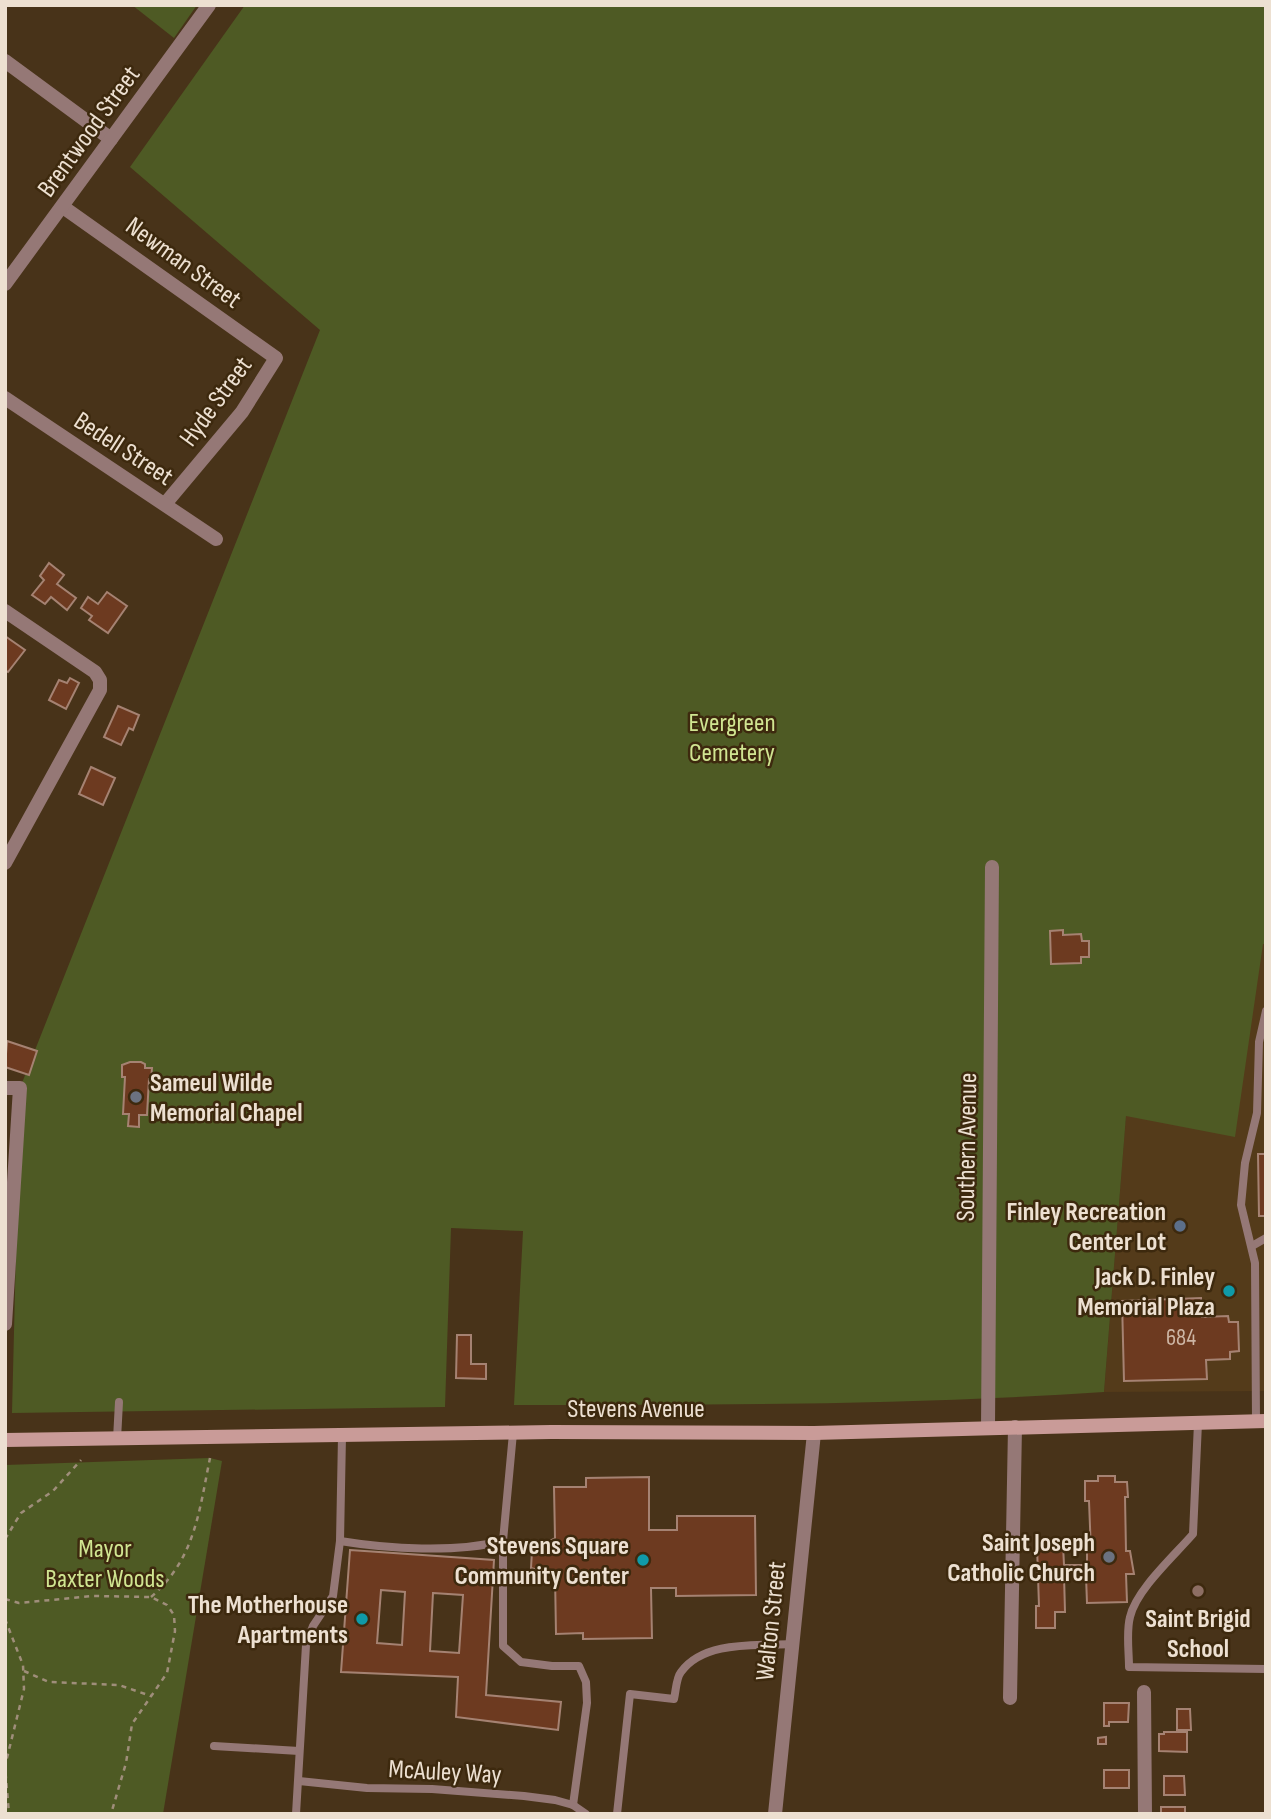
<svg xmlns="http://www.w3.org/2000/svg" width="1271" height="1819" font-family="'Sofia Sans Condensed',sans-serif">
<rect width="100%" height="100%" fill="#483319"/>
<path fill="#543b1a" d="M1263 943 1266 944V1391L1104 1392 1126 1115Z"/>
<g fill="#4e5a24">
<path d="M132 5H197L174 38Z"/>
<path d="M245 5H1266V944H1263L1235 1137 1126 1116 1104 1392C908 1405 711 1405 514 1405L523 1231 451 1228 445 1407 12 1413 20 1088 320 330 130 167Z"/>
<path d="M210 1458 222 1461 163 1814H5V1465Z"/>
</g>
<g fill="#6d3a20" stroke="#a58272" stroke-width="2" fill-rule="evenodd">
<path d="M49 563 64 575 57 584 76 598 67 610 51 597 45 604 32 595 44 580 40 576Z"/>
<path d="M107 592 127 606 108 633 89 620 92 616 81 608 88 597 98 604Z"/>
<path d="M5 636 25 650 8 672 5 670Z"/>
<path d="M70 678 79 683 66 709 49 700 59 680 67 683Z"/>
<path d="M118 706 139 715 133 730 129 728 121 745 104 737Z"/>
<path d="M91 767 115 778 103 805 79 794Z"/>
<path d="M1063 930V935L1081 934 1082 941H1089V957H1081V963L1051 964 1050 931Z"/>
<path d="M7 1041 37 1051 29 1075 5 1067Z"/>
<path d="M130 1062H141L145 1064V1068H152L151 1079H149L147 1115H139V1127L128 1126 129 1114H123L125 1077H122V1065Z"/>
<path d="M1258 1154H1266V1216H1259Z"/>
<path d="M1201 1298 1202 1317 1228 1316 1229 1322H1238L1239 1351 1230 1352V1359L1206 1360 1207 1379 1124 1381 1122 1301Z"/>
<path d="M457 1335H471V1364H486V1379L456 1378Z"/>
<path d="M1098 1476H1115V1482H1127L1128 1497H1125L1126 1551H1130L1134 1574H1126L1127 1602 1087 1603 1086 1576 1064 1575 1065 1612H1055V1628H1036V1606H1039L1037 1546 1063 1545 1064 1565H1087V1552H1091L1089 1501H1085V1481H1098Z"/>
<path d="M649 1477V1530H677V1516H755L756 1595 676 1596V1588H651L652 1638 583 1639V1633L556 1634 555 1575 531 1568 532 1551 555 1538 554 1487H586V1478Z"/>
<path d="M350 1550 494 1560 486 1695 561 1702 558 1730 456 1717 458 1677 341 1672ZM381 1590 405 1592 402 1645 377 1643ZM433 1593 463 1595 459 1653 430 1651Z"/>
<path d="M1104 1703H1129L1128 1722H1109V1726H1104Z"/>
<path d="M1177 1709H1190L1191 1730H1177Z"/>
<path d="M1164 1732H1187V1752L1159 1751V1734H1164Z"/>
<path d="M1106 1737V1744H1098V1738Z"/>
<rect x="1104" y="1770" width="25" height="18"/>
<path d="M1164 1776H1184L1185 1795H1164Z"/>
<rect x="1161" y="1807" width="24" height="7"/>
</g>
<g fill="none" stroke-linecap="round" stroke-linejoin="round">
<g stroke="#9f8e7a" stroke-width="2.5" stroke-dasharray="5 5" stroke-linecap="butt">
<path d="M5 1539 21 1513 53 1491 81 1460"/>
<path d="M151 1597C195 1559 199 1512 210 1458"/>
<path d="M5 1599 19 1603 93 1596 151 1597 167 1605 174 1615 175 1631 167 1673 132 1724 126 1763 111 1814"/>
<path d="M5 1619 23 1665 24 1689 5 1766 9 1814"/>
<path d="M24 1671 49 1682 119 1685 151 1696"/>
</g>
<g stroke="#957876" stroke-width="8">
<path d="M1252 1246 1266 1238"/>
<path d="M1256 1421 1255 1263 1241 1205 1245 1163 1257 1113 1259 1042 1266 1011"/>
<path d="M1198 1423 1193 1534C1174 1556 1136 1590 1130 1617 1126 1632 1129 1651 1129 1667L1266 1669"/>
<path d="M513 1433 503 1541V1646L521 1662 552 1666H579L586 1682 587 1703 573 1805"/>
<path d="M117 1439 119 1402"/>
<path d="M340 1541C389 1549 455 1553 503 1541"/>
<path d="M214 1746 299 1751"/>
<path d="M299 1781 367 1788 432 1789 524 1796 555 1800 573 1805 586 1814"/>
<path d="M296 1814 306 1645 313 1626 333 1596 340 1541 342 1436"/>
<path d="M617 1814 630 1694 674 1699C676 1691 676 1678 681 1672 704 1640 757 1646 792 1644"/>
</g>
<g stroke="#957876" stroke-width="14">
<path d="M5 61 111 139"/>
<path d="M63 207 276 358 242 412 165 504"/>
<path d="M5 284 209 5"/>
<path d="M5 398 216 539"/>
<path d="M5 611 95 672 100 680V690L5 863"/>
<path d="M5 1088H20L5 1324"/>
<path d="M988 1428 992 867"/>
<path d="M1144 1692 1145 1814"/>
<path d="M1010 1698 1015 1427"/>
</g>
<path stroke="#957876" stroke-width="14" d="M775 1814 814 1433"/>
<path stroke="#c99b98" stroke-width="14" d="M5 1440 551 1432 814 1433 1266 1421"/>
</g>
<g fill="#6b7280" stroke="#3d290e" stroke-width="2.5">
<circle cx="136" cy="1097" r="7"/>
<circle cx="1109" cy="1557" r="7"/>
</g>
<circle fill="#5c6f8a" stroke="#3d290e" stroke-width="2.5" cx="1180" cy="1226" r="7"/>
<g fill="#0f9aa8" stroke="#3d290e" stroke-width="2.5">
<circle cx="1229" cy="1291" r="7"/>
<circle cx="643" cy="1560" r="7"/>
<circle cx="362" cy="1619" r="7"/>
</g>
<circle fill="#8d6e63" stroke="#3d290e" stroke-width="2.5" cx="1198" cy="1591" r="7"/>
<g text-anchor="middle" stroke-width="5" stroke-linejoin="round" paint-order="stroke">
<g font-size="23" fill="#cdb6a5">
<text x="1181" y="1345">684</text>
</g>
<g font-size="26" fill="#ede0d1" stroke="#3d290e">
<text transform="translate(88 131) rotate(-54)" y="9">Brentwood Street</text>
<text transform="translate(184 262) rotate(36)" y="9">Newman Street</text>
<text transform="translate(215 401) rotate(-54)" y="9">Hyde Street</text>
<text transform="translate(124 448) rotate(33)" y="9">Bedell Street</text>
<text transform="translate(966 1147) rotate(-89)" y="9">Southern Avenue</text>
<text x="636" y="1417">Stevens Avenue</text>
<text transform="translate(770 1621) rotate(-84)" y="9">Walton Street</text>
<text transform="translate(445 1771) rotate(3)" y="9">McAuley Way</text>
</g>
<g font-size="26" fill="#d0e591" stroke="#3d290e">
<text x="732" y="731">Evergreen<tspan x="732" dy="30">Cemetery</tspan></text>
<text x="105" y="1557">Mayor<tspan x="105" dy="30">Baxter Woods</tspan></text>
</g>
<g font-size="26" font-weight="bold" fill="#ede0d1" stroke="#3d290e" text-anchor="end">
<text x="150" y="1091" text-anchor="start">Sameul Wilde<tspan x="150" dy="30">Memorial Chapel</tspan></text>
<text x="1166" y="1220">Finley Recreation<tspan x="1166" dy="30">Center Lot</tspan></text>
<text x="1215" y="1285">Jack D. Finley<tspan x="1215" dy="30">Memorial Plaza</tspan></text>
<text x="1095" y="1551">Saint Joseph<tspan x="1095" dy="30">Catholic Church</tspan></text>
<text x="629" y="1554">Stevens Square<tspan x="629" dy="30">Community Center</tspan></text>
<text x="348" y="1613">The Motherhouse<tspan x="348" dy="30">Apartments</tspan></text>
<text x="1198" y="1627" text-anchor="middle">Saint Brigid<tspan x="1198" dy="30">School</tspan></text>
</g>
</g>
<rect width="1271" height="1819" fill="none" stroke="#ede0d1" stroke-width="14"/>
</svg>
